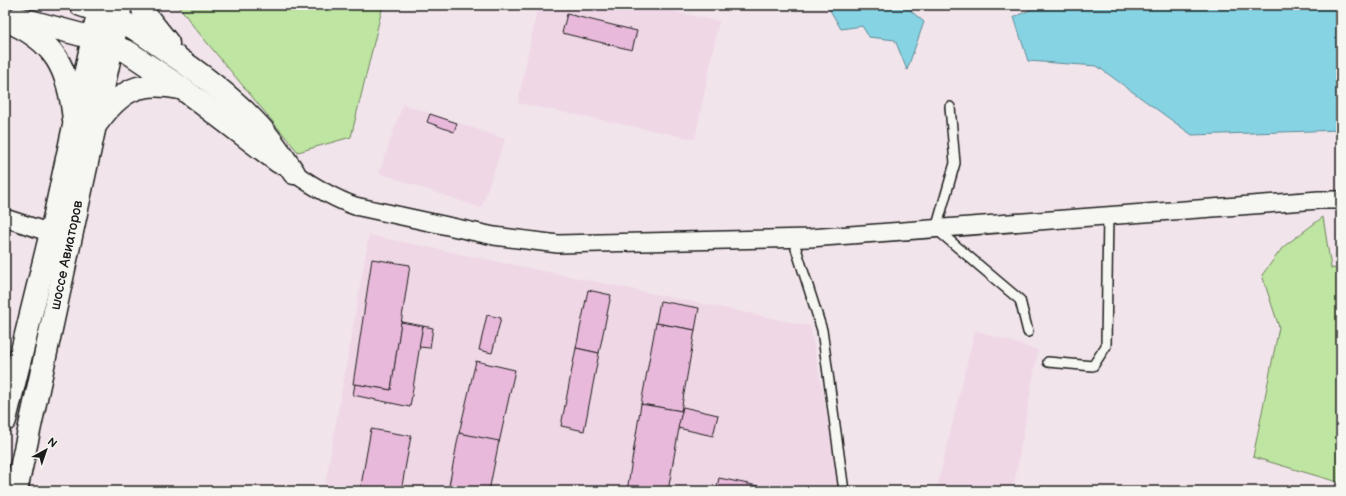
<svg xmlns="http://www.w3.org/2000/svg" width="1346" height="496" font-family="'Balsamiq Sans',sans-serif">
<rect width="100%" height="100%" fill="#f2e4eb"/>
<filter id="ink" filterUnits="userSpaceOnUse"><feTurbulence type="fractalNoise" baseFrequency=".025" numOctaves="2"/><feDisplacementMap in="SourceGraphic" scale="8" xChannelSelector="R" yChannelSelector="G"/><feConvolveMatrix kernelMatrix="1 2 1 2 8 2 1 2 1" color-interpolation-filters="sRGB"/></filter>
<g filter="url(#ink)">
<g fill="#efd7e6">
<path d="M538 5H642L719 21 695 139 518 103Z"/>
<path d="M403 104 505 139 481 208 379 173Z"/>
<path d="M369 235 810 326 832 440 838 491H324Z"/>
<path d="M975 330 1038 350 1013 491H936Z"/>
</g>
<g fill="#bee5a1" stroke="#6d805e">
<path d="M178 5H383L351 137 298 152 194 27Z"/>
<path d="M1323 217 1331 268 1341 269V483L1253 457 1279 327 1262 275 1283 247Z"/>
</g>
<g fill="#86d3e4" stroke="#5c8a94">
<path d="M827 5H911V11L924 22 907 70 895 40 869 37 862 26 841 29Z"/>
<path d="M1041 5H1341V130L1192 135 1097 66 1028 61 1014 17Z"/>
</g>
<g fill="#e8b9da" stroke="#1c1c1c">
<path d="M567 14 637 31 632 50 562 33Z"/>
<path d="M430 114 457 123 454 132 427 122Z"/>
<path d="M372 259 410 265 391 390 353 384Z"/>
<path d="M588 290 611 295 599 353 576 348Z"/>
<path d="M660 301 699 308 695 330 656 323Z"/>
<path d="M487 315 501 318 492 353 479 350Z"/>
<path d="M401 322 423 326 410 407 353 395 355 384 391 390Z"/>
<path d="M656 323 695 330 681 411 641 404Z"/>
<path d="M423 326 433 328 430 348 419 347Z"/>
<path d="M576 348 599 353 584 431 561 426Z"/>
<path d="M476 361 515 370 499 443 459 433Z"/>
<path d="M641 404 682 411 668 491H627Z"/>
<path d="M683 407 718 415 713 436 678 428Z"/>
<path d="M371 429 411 436 401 491H360Z"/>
<path d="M459 433 499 441 489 491H448Z"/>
<path d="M719 478 768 488 767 491H716Z"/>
</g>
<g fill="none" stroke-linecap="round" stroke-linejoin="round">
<defs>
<g id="lane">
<path d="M950 107 955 163 936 229 1020 300 1028 332"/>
<path d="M793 239 822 330 844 491"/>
<path d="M1048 362 1093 366 1106 346 1108 215"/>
</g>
<g id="street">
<path d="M294 173C313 186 332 198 355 206L494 236 558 244 810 238 1319 200H1341"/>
<path d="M5 218 51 233"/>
</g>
<g id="secondary">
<path d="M81 5 99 11"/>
<path d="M18 18 93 38"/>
<path d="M5 20C55 40 69 69 74 120"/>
</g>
<g id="primary">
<path d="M142 5 144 13 168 43"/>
<path d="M104 13C127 22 147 37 167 51 200 73 232 97 259 126 273 141 283 157 294 173"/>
<path d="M100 40 128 52 183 89 279 162"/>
<path d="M97 123C121 90 139 80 180 88"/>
<path d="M5 420 51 233 100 5"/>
<path d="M16 491 121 5"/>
</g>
</defs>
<use href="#lane" stroke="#1c1c1c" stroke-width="12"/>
<use href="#street" stroke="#1c1c1c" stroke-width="20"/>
<use href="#secondary" stroke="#1c1c1c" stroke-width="25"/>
<use href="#primary" stroke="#1c1c1c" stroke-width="25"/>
<path stroke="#1c1c1c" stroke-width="2.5" stroke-dasharray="1 3" stroke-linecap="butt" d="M46 491V488"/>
<use href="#lane" stroke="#f6f6f2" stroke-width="9"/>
<use href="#street" stroke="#f6f6f2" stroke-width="17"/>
<use href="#secondary" stroke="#f6f6f2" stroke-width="22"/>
<use href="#primary" stroke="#f6f6f2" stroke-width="22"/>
</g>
</g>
<g text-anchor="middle" stroke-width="4" stroke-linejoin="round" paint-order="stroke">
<g font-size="14" fill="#1c1c1c" stroke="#f6f6f2">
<text transform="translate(66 255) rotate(-78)" y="5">шоссе Авиаторов</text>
</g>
</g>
<rect width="1346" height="496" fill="none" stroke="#f6f6f2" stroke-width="20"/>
<rect x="10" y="10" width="1326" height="476" fill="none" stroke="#1c1c1c" stroke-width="1.5" filter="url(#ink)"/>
<g transform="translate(46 450) rotate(40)" stroke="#f6f6f2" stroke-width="3" paint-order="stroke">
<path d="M0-3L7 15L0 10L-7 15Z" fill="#1c1c1c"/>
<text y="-6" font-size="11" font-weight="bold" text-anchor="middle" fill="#1c1c1c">N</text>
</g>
</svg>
